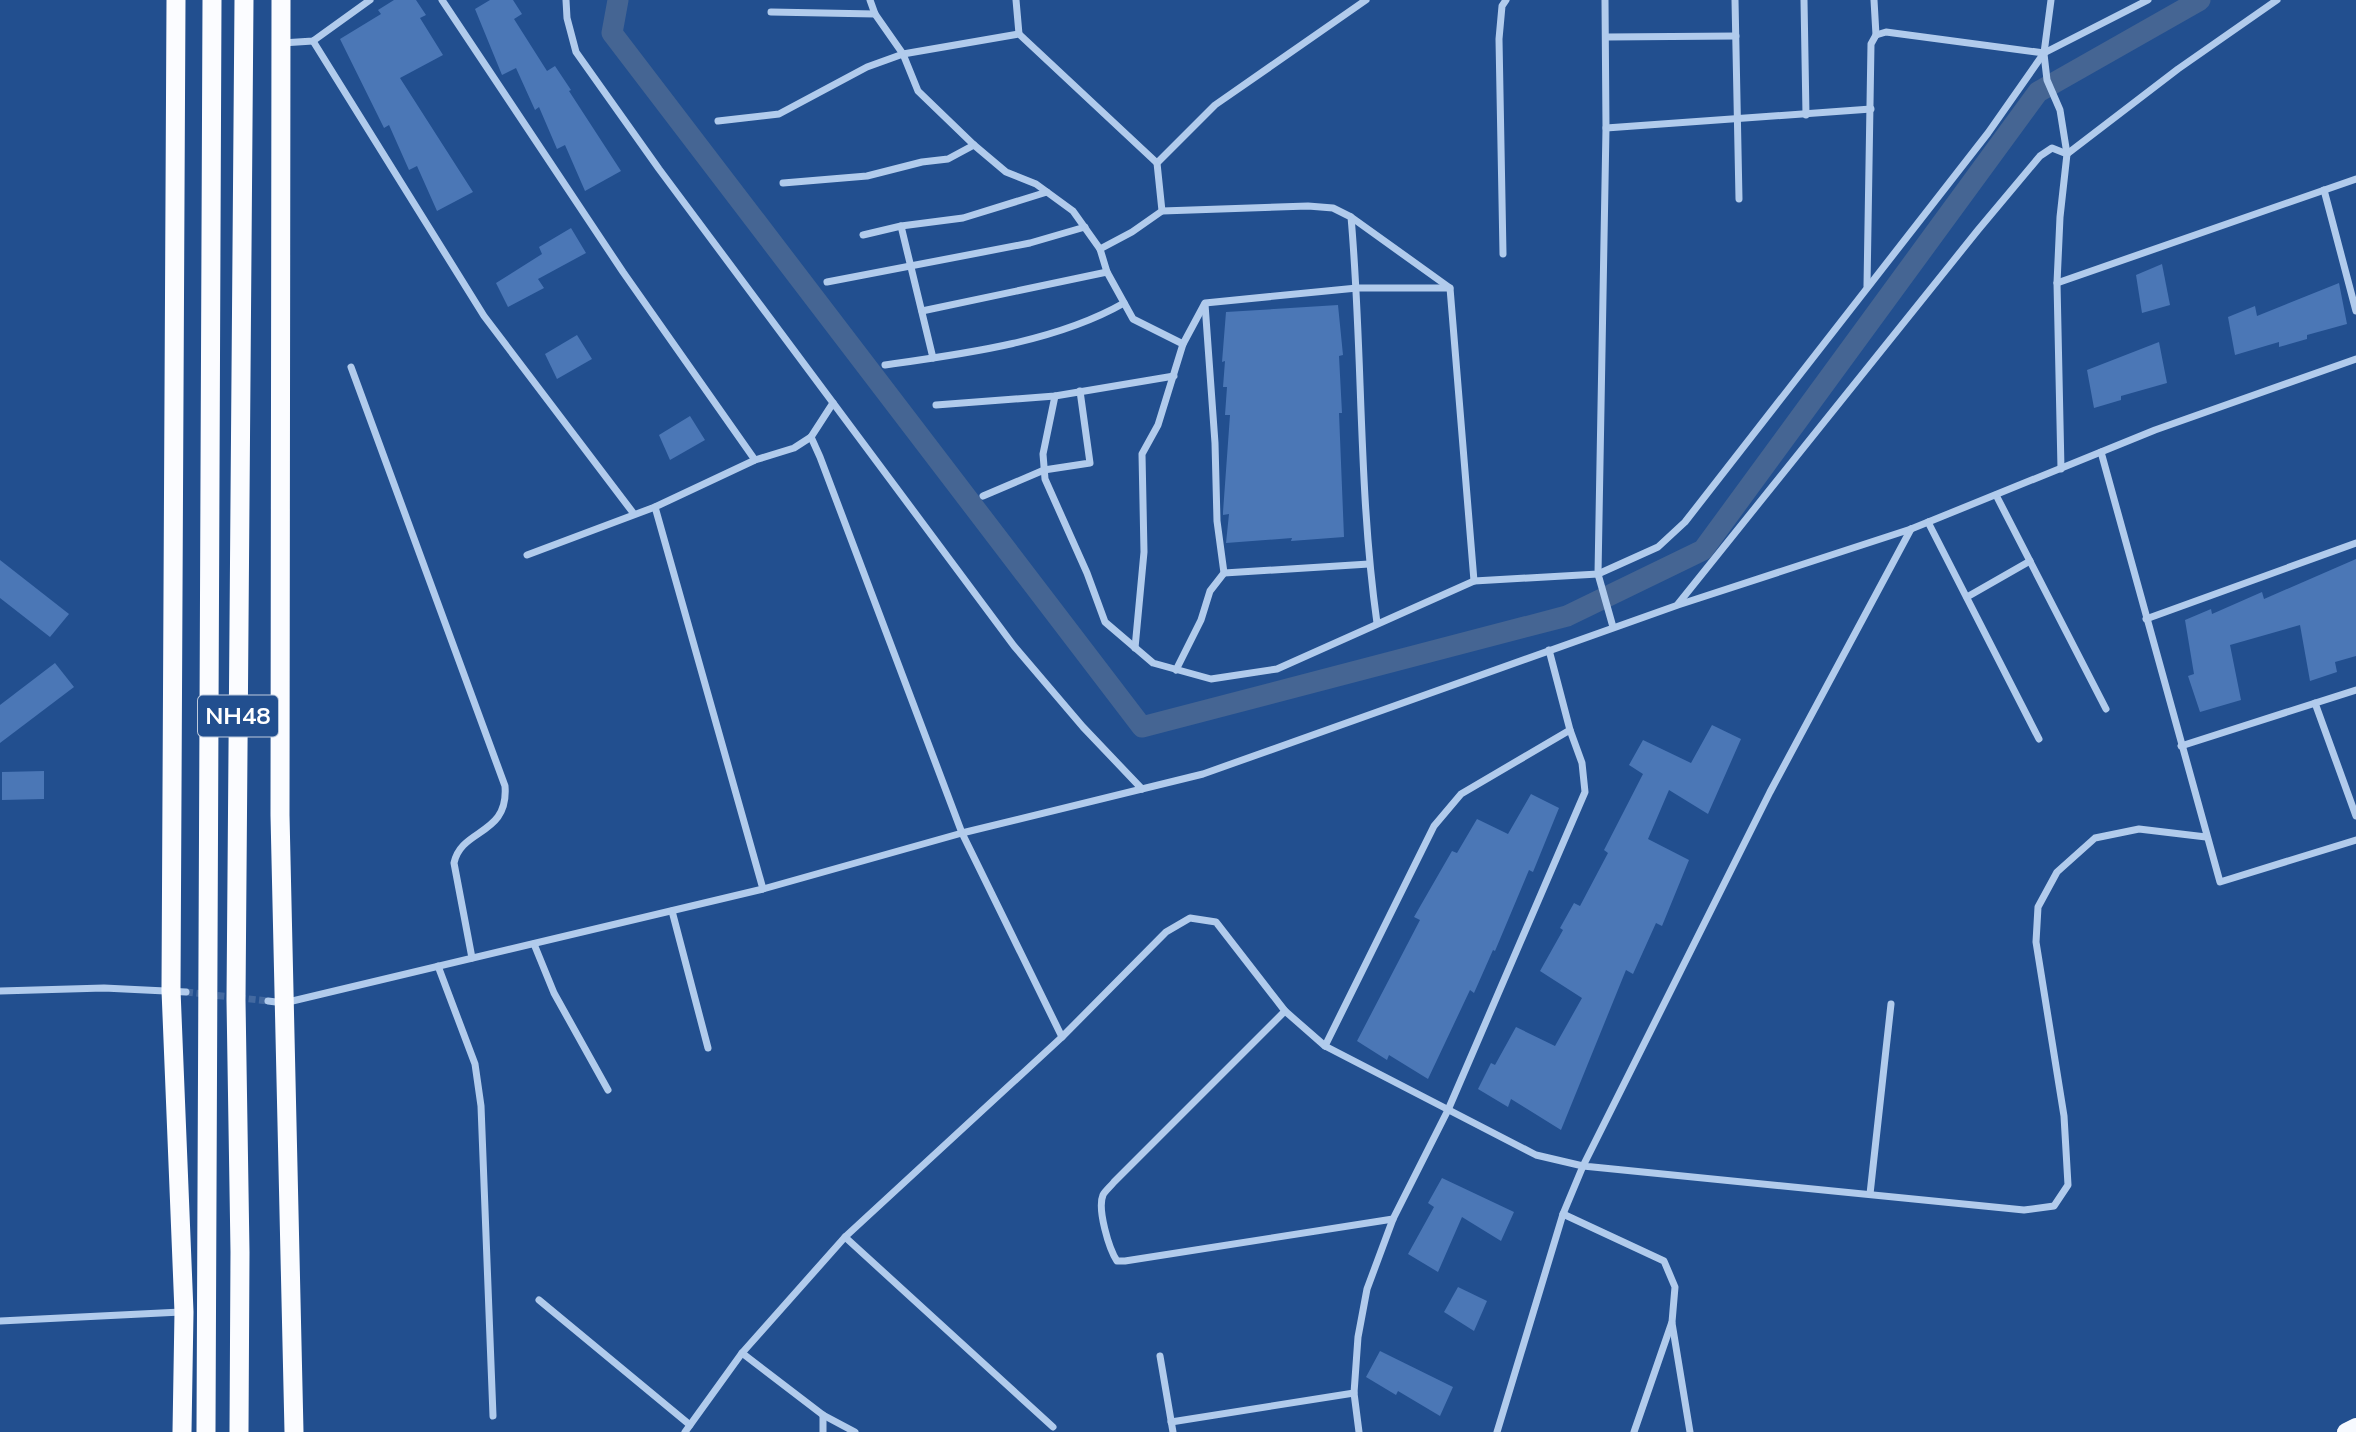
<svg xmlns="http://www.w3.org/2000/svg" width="2356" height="1432" font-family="Mulish,sans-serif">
<rect width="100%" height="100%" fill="#224f8f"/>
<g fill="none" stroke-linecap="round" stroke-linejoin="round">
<path stroke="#456593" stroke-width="21" d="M618 0 612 33 1142 727 1567 616 1703 550 2038 92 2200 0"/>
</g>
<g fill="#4b77b6">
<path d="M394 0H416L426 15 420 18 443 55 400 78 473 192 437 211 417 166 409 170 389 125 384 128 340 39 381 14 378 10Z"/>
<path d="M490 0H513L522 14 514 19 547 71 555 66 571 90 569 91 621 171 585 191 565 145 557 149 539 107 535 110 516 68 502 75 475 9Z"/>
<path d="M571 228 586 253 538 279 544 288 508 307 496 283 542 254 539 247Z"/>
<path d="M2162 264 2170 305 2142 313 2136 275Z"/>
<path d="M2339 283 2347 324 2307 335V339L2279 347V342L2235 355 2228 317 2255 306 2257 316Z"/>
<path d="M1338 305 1343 355 1339 356 1342 413H1339L1344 537 1291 541 1292 538 1226 543 1229 514 1223 515V512L1230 415H1225L1227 387H1223L1225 361 1222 362 1226 312Z"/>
<path d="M577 335 592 359 557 379 545 354Z"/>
<path d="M2159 342 2167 383 2121 396V400L2094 408 2087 370Z"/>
<path d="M690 416 705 440 670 460 659 435Z"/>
<path d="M2356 559V656L2335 662 2337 672 2310 681 2300 625 2230 645 2241 700 2200 712 2188 676 2194 674 2185 620 2211 609 2212 614 2262 592 2264 599Z"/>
<path d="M0 560 69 614 50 637 0 598Z"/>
<path d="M55 663 74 687 0 743V705Z"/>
<path d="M1712 725 1741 739 1708 814 1669 790 1648 839 1689 860 1662 926 1656 923 1633 974 1626 970 1561 1130 1511 1099 1508 1107 1478 1089 1491 1063 1495 1065 1516 1027 1555 1046 1582 998 1540 971 1563 930 1560 928 1574 903 1580 906 1608 853 1604 850 1643 774 1629 765 1643 740 1691 763Z"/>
<path d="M44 771V799L2 800V772Z"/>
<path d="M1531 794 1559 808 1533 872 1529 870 1495 951 1493 950 1474 993 1470 990 1428 1079 1389 1055 1387 1060 1357 1041 1420 920 1414 917 1452 851 1457 853 1477 819 1508 834Z"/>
<path d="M1442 1178 1514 1212 1501 1241 1462 1217 1438 1272 1408 1254 1434 1207 1428 1203Z"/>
<path d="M1458 1287 1487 1301 1474 1331 1444 1312Z"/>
<path d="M1380 1351 1453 1387 1440 1416 1398 1391 1396 1395 1366 1377Z"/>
</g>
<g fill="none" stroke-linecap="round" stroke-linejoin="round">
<path stroke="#4369a0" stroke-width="7" stroke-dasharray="7 3.5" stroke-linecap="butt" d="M186 992 268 1001"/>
<g stroke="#b1cbec" stroke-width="7">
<path d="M442 0 623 272 755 460"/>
<path d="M566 0 567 18 576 52 659 169 1014 646 1083 727 1142 789"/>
<path d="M870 0 875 14 903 54 918 91 974 145 1006 172 1036 184 1073 211 1100 249 1107 272 1133 319 1183 344 1205 303 1357 288H1450"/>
<path d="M1016 0 1019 34"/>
<path d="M1605 0 1606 128 1598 574 1613 627"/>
<path d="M1735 0 1739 199"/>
<path d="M1804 0 1806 115"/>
<path d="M1874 0 1876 35"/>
<path d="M771 12 875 14"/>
<path d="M1607 37 1736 36"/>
<path d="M313 41 484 316 634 514"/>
<path d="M282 43 313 41 370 0"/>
<path d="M2044 54 2047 80 2060 110 2067 154 2060 217 2057 283 2061 469"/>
<path d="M718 121 779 114 867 67 903 54 1019 34 1157 163"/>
<path d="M1606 128 1871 109"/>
<path d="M783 183 867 176 922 162 948 159 974 145"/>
<path d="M2324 190 2356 311"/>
<path d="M1162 211 1308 206 1333 208 1351 217C1363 352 1358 489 1377 623"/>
<path d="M1351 217 1450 288 1474 581"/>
<path d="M901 226 933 358"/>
<path d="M863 235 901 226 963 218 1047 192"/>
<path d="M1100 249 1132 232 1162 211 1157 163 1215 105 1366 0"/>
<path d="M1503 254 1499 39 1502 6 1506 0"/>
<path d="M827 282 1030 243 1085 227"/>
<path d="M2057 283 2356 179"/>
<path d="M1867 286 1871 44 1876 35 1886 32 2044 53 2148 0"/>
<path d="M922 311 1107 272"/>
<path d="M885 365C963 354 1056 342 1124 303"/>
<path d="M351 367 505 786C509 836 461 828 454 863L472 958"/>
<path d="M1055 396 1043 454 1045 479 1087 573 1105 622 1153 663 1211 679 1277 669 1474 581 1598 574 1658 547 1685 522 1988 133 2044 53 2051 0"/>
<path d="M936 405 1055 396 1174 376"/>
<path d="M811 437 833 403"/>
<path d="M2101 452 2220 882 2356 840"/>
<path d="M1996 495 2106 709"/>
<path d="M983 496 1044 470 1090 463 1080 391"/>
<path d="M1928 522 2039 739"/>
<path d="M1911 529 1770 792 1583 1166 2024 1210 2054 1206 2068 1185 2064 1116 2036 942 2038 907 2057 872 2095 838 2139 829 2206 837"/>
<path d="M527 555 655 507"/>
<path d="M1224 573 1369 564"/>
<path d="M1967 597 2030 561"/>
<path d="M1678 604 1978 230 2040 156 2052 148 2067 154 2178 69 2277 0"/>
<path d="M2146 619 2356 543"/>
<path d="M1135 648 1144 552 1142 454 1158 425 1183 344"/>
<path d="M1176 670 1201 620 1210 591 1224 573 1217 521 1215 443 1205 304"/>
<path d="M2315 703 2356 816"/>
<path d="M2181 746 2356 690"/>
<path d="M763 889 655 507 755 460 794 448 811 437 820 457 962 833 1062 1037"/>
<path d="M672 911 708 1048"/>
<path d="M534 944 554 993 608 1090"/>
<path d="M438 966 475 1064 481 1106 493 1416"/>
<path d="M0 991 104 988 186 992"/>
<path d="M268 1001 284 1003 763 889 962 833 1203 774 1678 605 1911 529 2155 430 2356 359"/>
<path d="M1285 1011 1114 1182C1111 1186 1105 1191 1103 1195 1097 1209 1109 1249 1117 1261H1125L1393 1219"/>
<path d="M1325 1046 1434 826 1461 794 1570 730 1549 650"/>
<path d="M1870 1194 1891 1004"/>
<path d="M1563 1214 1664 1261 1675 1287 1672 1322 1634 1432"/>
<path d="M845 1237 1053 1427"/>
<path d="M539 1300 690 1425"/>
<path d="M0 1321 181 1312"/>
<path d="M1672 1323 1690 1432"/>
<path d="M742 1353 823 1415 855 1432"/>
<path d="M1160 1356 1173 1432"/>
<path d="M1354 1393 1359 1432"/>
<path d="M1171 1422 1354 1393 1358 1337 1367 1289 1393 1219 1448 1110 1585 792 1582 763 1570 730"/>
<path d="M685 1432 742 1353 845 1237 1062 1037 1166 932 1190 918 1216 922 1285 1011 1325 1046 1536 1155 1583 1166 1563 1214 1497 1432"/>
<path d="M823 1432V1415"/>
</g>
<path stroke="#f7faff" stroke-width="18" d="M2346 1432 2356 1427"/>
<g stroke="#fbfcff" stroke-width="19">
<path d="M176 0 171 990 184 1312 182 1432"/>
<path d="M281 0 280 815 294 1432"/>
<path d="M206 1432 212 0"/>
<path d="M239 1432 240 1252 236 1000 244 0"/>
</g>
</g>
<g text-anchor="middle" stroke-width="5" stroke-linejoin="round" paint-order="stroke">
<rect fill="#224f8f" stroke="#bdcadd" stroke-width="2" x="198" y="695.5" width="80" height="41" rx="5"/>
<g font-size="24" font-weight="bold" fill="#fff">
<text x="238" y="724">NH48</text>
</g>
</g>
</svg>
